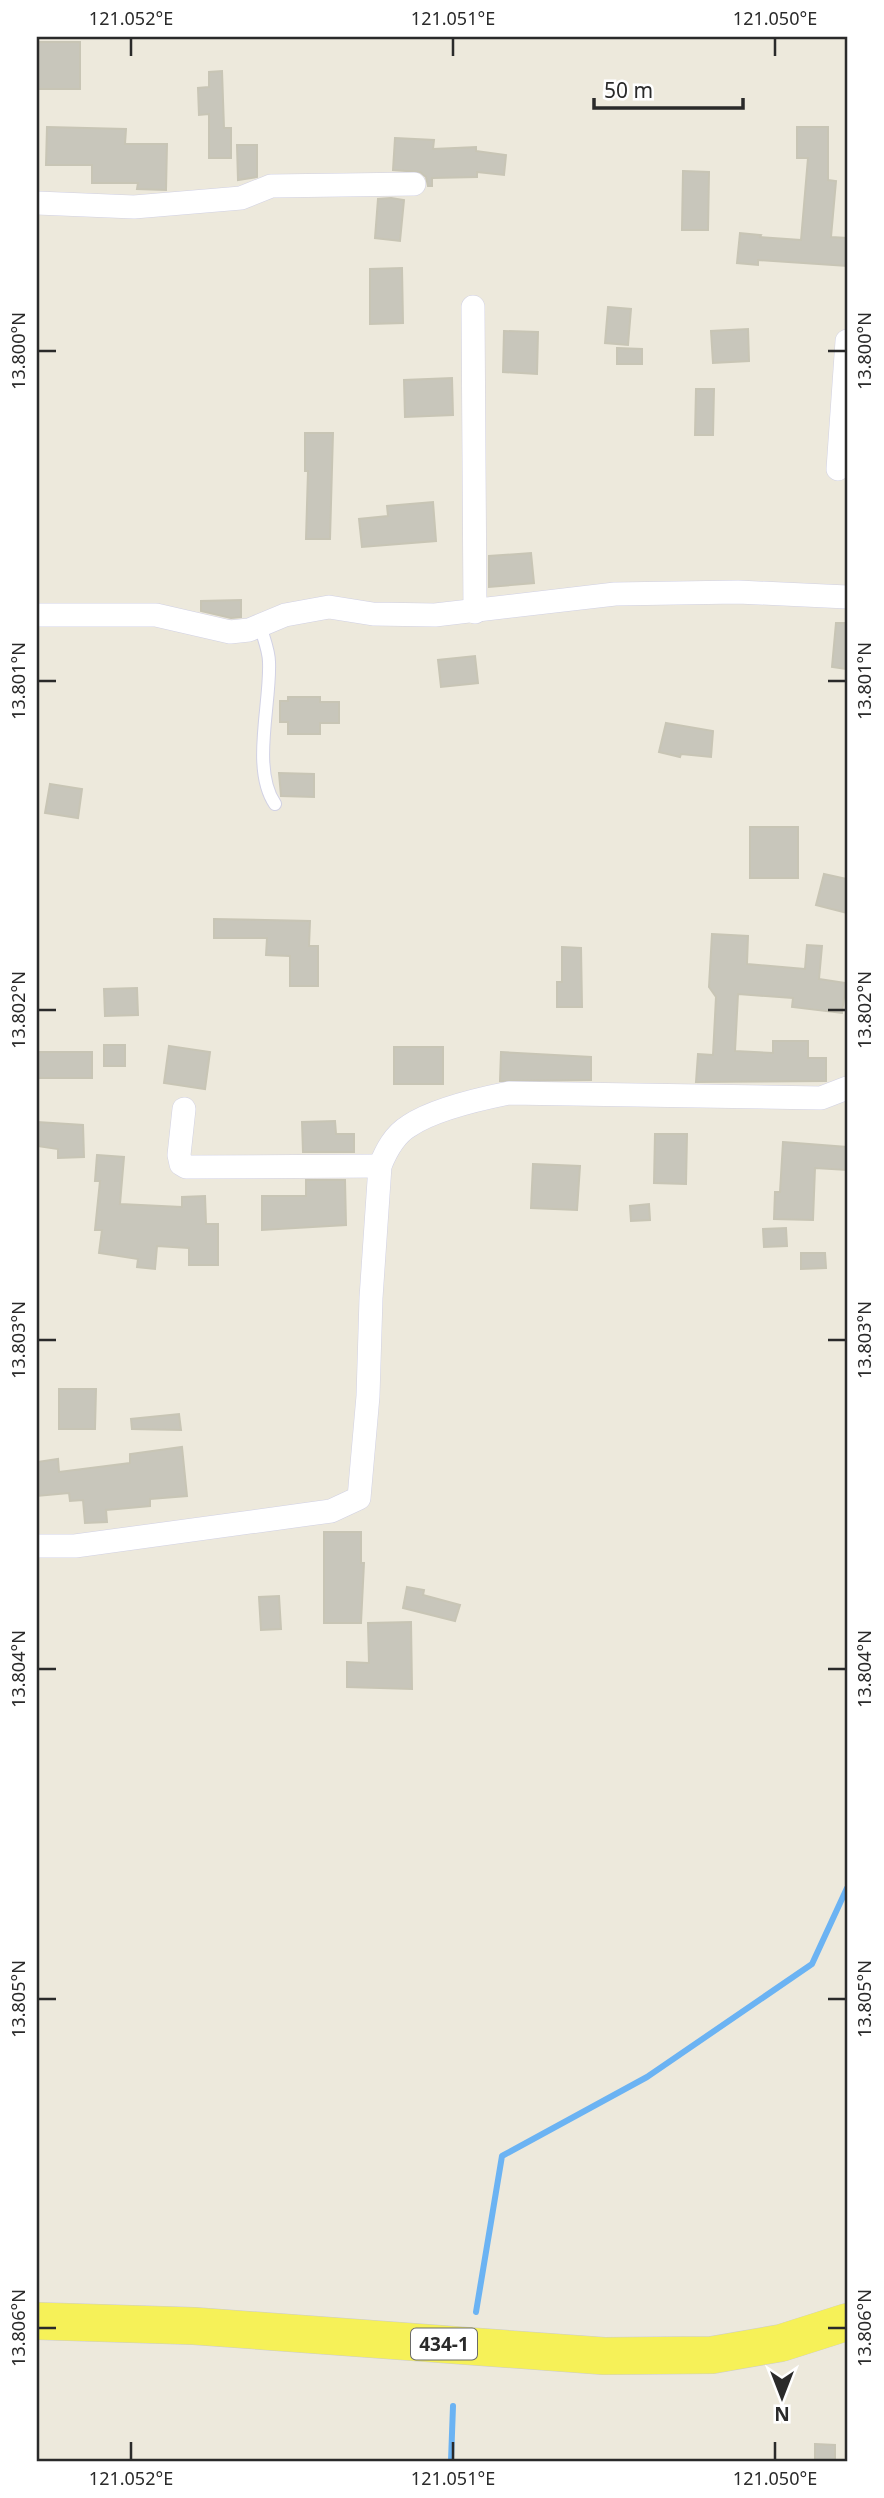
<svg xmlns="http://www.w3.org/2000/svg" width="884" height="2498" font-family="'Noto Sans',sans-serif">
<rect width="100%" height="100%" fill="#ede9dc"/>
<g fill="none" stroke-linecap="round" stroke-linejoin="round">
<g stroke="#6bb3f3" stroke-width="6">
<path d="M476 2312 502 2156 647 2077 812 1964 847 1888"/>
<path d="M451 2461 453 2406"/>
</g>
</g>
<g fill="#c8c6bb" stroke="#c8c5b5" stroke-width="2">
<rect x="38" y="42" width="42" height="47"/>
<path d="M222 71 224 128H231V158H209V114L199 115 198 88 209 87V72Z"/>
<path d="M47 127 126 129 125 144H167L166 190 137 189 138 183H92V165H46Z"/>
<path d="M797 127H828V180L836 181 831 237 847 238V266L758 260V265L737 263 740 233 761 235 760 237 801 240 808 158H797Z"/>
<path d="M395 138 434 140 433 149 476 147V151L506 155 504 175 477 172V177L432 178V186H428L426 177 420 172 393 170Z"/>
<path d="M237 145H257V177L238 180Z"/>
<path d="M683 171 709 172 708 230H682Z"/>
<path d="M391 198 404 200 400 241 375 238 378 199Z"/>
<path d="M402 268 403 323 370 324V269Z"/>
<path d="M608 307 631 309 628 345 605 343Z"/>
<path d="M748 329 749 361 713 363 711 331Z"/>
<path d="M504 331 538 332 537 374 503 372Z"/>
<path d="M617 348 642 349V364H617Z"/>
<path d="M452 378 453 415 405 417 404 380Z"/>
<path d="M696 389H714L713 435H695Z"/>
<path d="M305 433H333L330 539H306L308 471H305Z"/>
<path d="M433 502 436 541 362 547 359 519 388 516 387 506Z"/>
<path d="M531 553 534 583 489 587V556Z"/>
<path d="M241 600V617L231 618 201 611V601Z"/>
<path d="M836 623H847V669L832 667Z"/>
<path d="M475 656 478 683 441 687 438 660Z"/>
<path d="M288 697H320V702H339V723H320V734H288V722H280V701H288Z"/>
<path d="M666 723 713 731 711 757 681 754 680 757 659 752Z"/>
<path d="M279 773 314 774V797L281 796Z"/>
<path d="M50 784 82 789 78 818 45 813Z"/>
<rect x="750" y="827" width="48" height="51"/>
<path d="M824 874 847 879V913L816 905Z"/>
<path d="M214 919 310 921 309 946H318V986H290V956L266 955 267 938H214Z"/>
<path d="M712 934 748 936 747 964 805 969 807 945 822 946 819 979 846 983 842 1013 792 1007 793 998 738 994 735 1051 773 1053V1041H808V1058H826V1081L696 1082 698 1054 713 1055 716 997 709 987Z"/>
<path d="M562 947 581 948 582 1007H557V982H562Z"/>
<path d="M137 988 138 1015 105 1016 104 989Z"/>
<rect x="104" y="1045" width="21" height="21"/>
<path d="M169 1046 210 1052 205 1089 164 1083Z"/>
<rect x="394" y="1047" width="49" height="37"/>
<rect x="37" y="1052" width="55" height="26"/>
<path d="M501 1052 591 1057V1080L500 1081Z"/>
<path d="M335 1121 336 1134H354V1152H303L302 1122Z"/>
<path d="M37 1122 83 1125 84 1157 58 1158V1149L37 1146Z"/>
<path d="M655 1134H687L686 1184 654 1183Z"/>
<path d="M783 1142 847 1147V1170L815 1168 813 1220 774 1219 775 1192H780Z"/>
<path d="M97 1155 124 1157 120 1204 182 1207V1197L205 1196 206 1224H218V1265H189V1248L157 1246 155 1269 137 1267 138 1259 99 1253 102 1230H95L100 1181H95Z"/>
<path d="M533 1164 580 1166 577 1210 531 1208Z"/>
<path d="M306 1180H345L346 1225 262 1230V1196H306Z"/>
<path d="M649 1204 650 1220 631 1221 630 1206Z"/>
<path d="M786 1228 787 1246 764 1247 763 1229Z"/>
<path d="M801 1253H825L826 1268 801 1269Z"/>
<path d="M59 1389H96L95 1429H59Z"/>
<path d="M179 1414 181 1430 132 1429 131 1419Z"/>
<path d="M182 1447 187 1496 150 1499V1506L106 1510 107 1522 85 1523 83 1500 70 1501 69 1493 37 1496V1462L58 1459 59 1472 130 1463V1454Z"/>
<path d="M324 1532H361V1563H364L361 1623H324Z"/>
<path d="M407 1587 424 1590 423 1595 460 1605 455 1621 403 1608Z"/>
<path d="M279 1596 281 1629 261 1630 259 1597Z"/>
<path d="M411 1622 412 1689 347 1687V1662L369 1663 368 1623Z"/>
<path d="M815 2444 835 2445V2461H815Z"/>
</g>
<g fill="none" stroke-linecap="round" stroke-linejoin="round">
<defs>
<path id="service" d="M260 625C263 637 269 650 269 662 271 703 251 769 275 804"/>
<g id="minor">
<path d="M37 203 134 207 241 198 271 186 414 184"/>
<path d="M473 307 475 612"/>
<path d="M838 469 847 341"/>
<path d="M37 615H156L230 632 249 630 285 615 329 607 373 614 435 615 615 594 738 592 847 597"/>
<path d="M184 1109 179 1155 181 1164 186 1167 380 1166"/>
<path d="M37 1546H75L331 1511 359 1498 368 1396 371 1298 380 1166C386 1151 394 1135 409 1126 434 1109 479 1099 509 1093L821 1098 847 1088"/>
</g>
<path id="primary" d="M37 2321 194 2326 604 2356 712 2355 781 2343 847 2322"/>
</defs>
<use href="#service" stroke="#d1d1e4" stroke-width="14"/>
<use href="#minor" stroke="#d1d1e4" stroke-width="24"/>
<use href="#primary" stroke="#ccc" stroke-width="38"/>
<use href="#service" stroke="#fff" stroke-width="12"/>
<use href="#minor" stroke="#fff" stroke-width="23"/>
<use href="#primary" stroke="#f6f158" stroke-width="37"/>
</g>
<path fill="none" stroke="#2a2a2a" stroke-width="2.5" d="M131 38V56M453 38V56M775 38V56M38 351H56M828 351H846M38 681H56M828 681H846M38 1010H56M828 1010H846M38 1340H56M828 1340H846M38 1669H56M828 1669H846M38 1999H56M828 1999H846M38 2328H56M828 2328H846M131 2442V2460M453 2442V2460M775 2442V2460"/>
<g text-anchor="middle" stroke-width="7" stroke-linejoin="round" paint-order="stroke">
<rect fill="#fff" stroke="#6a6a6a" stroke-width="2" x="411" y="2328.5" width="66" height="31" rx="5"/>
<g font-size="19" font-weight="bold" fill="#2a2a2a">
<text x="444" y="2351">434-1</text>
</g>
</g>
<rect width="884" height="2498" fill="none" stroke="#ffffff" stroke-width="77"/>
<g transform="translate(782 2397) rotate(180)" stroke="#ffffff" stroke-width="5" paint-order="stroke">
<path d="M0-5L12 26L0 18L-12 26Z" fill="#2a2a2a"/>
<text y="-10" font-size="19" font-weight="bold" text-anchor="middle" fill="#2a2a2a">N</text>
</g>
<path d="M594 98v10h149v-10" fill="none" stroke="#2a2a2a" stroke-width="3.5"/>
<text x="604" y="98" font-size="21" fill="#2a2a2a" stroke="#ffffff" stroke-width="5" paint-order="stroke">50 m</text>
<rect x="38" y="38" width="808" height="2422" fill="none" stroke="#2a2a2a" stroke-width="2.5"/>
<g font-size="18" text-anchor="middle" fill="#2a2a2a">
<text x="131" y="25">121.052°E</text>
<text x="453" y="25">121.051°E</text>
<text x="775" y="25">121.050°E</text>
<text transform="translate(865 351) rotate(-90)" y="6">13.800°N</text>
<text transform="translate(19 351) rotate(-90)" y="6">13.800°N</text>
<text transform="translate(865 681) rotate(-90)" y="6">13.801°N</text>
<text transform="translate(19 681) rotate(-90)" y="6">13.801°N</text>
<text transform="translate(19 1010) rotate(-90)" y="6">13.802°N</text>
<text transform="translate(865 1010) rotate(-90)" y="6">13.802°N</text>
<text transform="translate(19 1340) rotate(-90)" y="6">13.803°N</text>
<text transform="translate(865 1340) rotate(-90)" y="6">13.803°N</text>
<text transform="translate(19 1669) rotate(-90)" y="6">13.804°N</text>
<text transform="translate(865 1669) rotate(-90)" y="6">13.804°N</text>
<text transform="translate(865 1999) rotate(-90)" y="6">13.805°N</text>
<text transform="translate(19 1999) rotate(-90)" y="6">13.805°N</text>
<text transform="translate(19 2328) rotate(-90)" y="6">13.806°N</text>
<text transform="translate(865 2328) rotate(-90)" y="6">13.806°N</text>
<text x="131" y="2485">121.052°E</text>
<text x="453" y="2485">121.051°E</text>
<text x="775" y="2485">121.050°E</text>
</g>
</svg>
